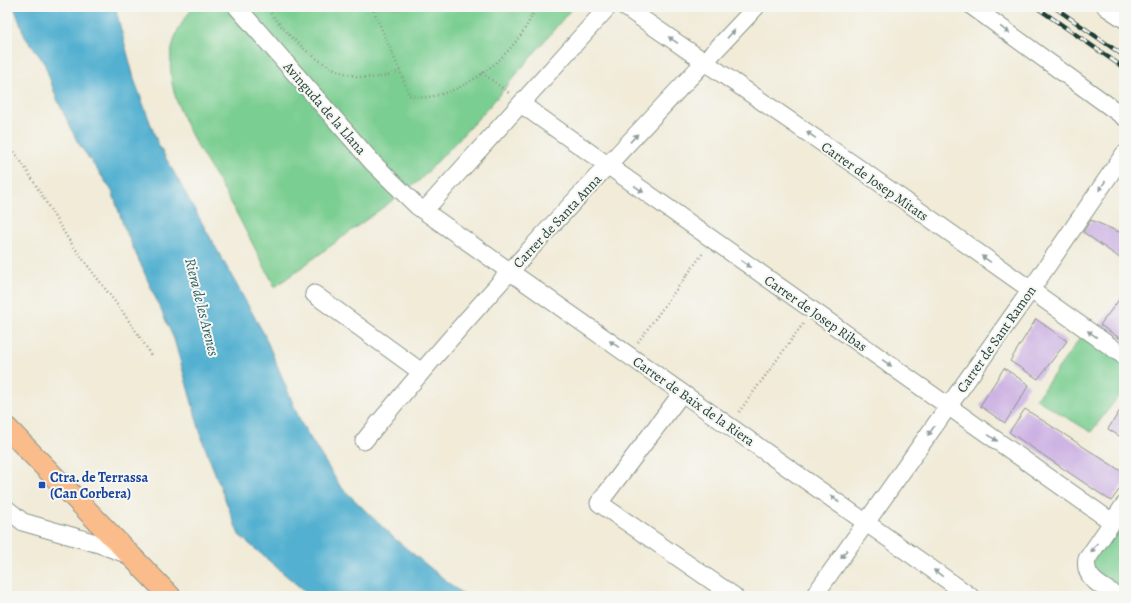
<svg xmlns="http://www.w3.org/2000/svg" width="1131" height="603" font-family="Alegreya,serif">
<rect width="100%" height="100%" fill="#f6f6f2"/>
<filter id="ink" filterUnits="userSpaceOnUse"><feTurbulence type="fractalNoise" baseFrequency=".025" numOctaves="2"/><feDisplacementMap in="SourceGraphic" scale="8" xChannelSelector="R" yChannelSelector="G"/><feConvolveMatrix kernelMatrix="1 2 1 2 8 2 1 2 1" color-interpolation-filters="sRGB"/></filter>
<filter id="wash" filterUnits="userSpaceOnUse"><feTurbulence type="fractalNoise" baseFrequency=".012" numOctaves="4" result="noise"/><feDisplacementMap in="SourceGraphic" scale="16" xChannelSelector="R" yChannelSelector="G"/><feGaussianBlur stdDeviation="0.9" result="paint"/><feColorMatrix in="noise" values="0 0 0 0 0 0 0 0 0 0 0 0 0 0 0 0 0 1.4 0 .05"/><feComposite in="paint" operator="in"/></filter>
<g filter="url(#wash)">
<rect width="100%" height="100%" fill="#f1ebd8"/>
<g fill="#7ace91" stroke="#4c8662">
<path d="M194 7H573L488 108 420 180 275 287C259 257 244 226 227 196 195 140 138 68 194 7Z"/>
<path d="M1086 330 1124 356V389L1091 432 1036 399Z"/>
<path d="M1124 505V596L1100 585 1087 559Z"/>
</g>
<path fill="#52b0d0" stroke="#387682" d="M14 7H115L135 82 158 144 264 334 301 423 340 486 396 540 465 596H310L239 535 203 442 174 339 124 227 112 191 77 141 56 97 44 62 25 37Z"/>
<g id="blocks">
<g fill="#caaee2">
<path d="M1091 220 1124 234V261L1083 232Z"/>
<path d="M1124 293V341L1100 325Z"/>
<path d="M1036 319 1067 341 1038 379 1010 361Z"/>
<path d="M1004 368 1029 385 1005 423 980 406Z"/>
<path d="M1124 404V439L1108 429Z"/>
<path d="M1025 409 1124 473V483L1111 501 1009 432Z"/>
</g>
</g>
</g>
<g filter="url(#ink)">
<use href="#blocks" fill-opacity="0" stroke="#889486" stroke-width="1"/>
<g fill="none" stroke-linecap="round" stroke-linejoin="round">
<defs>
<g id="minor">
<path d="M237 7 373 163 417 206 970 596"/>
<path d="M625 7 863 171 1124 356"/>
<path d="M973 7 1124 117"/>
<path d="M1106 7 1124 19"/>
<path d="M521 104 1112 522"/>
<path d="M424 211 608 7"/>
<path d="M314 294 420 371"/>
<path d="M682 393 599 503 734 596"/>
<path d="M364 441C487 290 623 149 756 7"/>
<path d="M7 509 23 522 99 544 129 555"/>
<path d="M814 596 1030 291 1124 154"/>
<path d="M1118 596C1103 587 1083 579 1087 559L1124 505"/>
</g>
<path id="major" d="M7 428 170 596"/>
</defs>
<use href="#minor" stroke="#889486" stroke-width="19"/>
<use href="#major" stroke="#889486" stroke-width="23"/>
<g stroke="#889486" stroke-width="2.5" stroke-dasharray="1 3" stroke-linecap="butt">
<path d="M266 7C291 41 333 83 379 77 386 76 394 73 400 71"/>
<path d="M372 7 400 71 409 95C415 96 421 98 427 97 471 92 522 48 535 7"/>
<path d="M482 73 509 93"/>
<path d="M7 142C31 173 48 208 69 240 97 280 128 315 152 357"/>
<path d="M638 342 703 253"/>
<path d="M739 412 803 324"/>
</g>
<use href="#minor" stroke="#fff" stroke-width="17"/>
<use href="#major" stroke="#f9bc8a" stroke-width="21"/>
<defs>
<g id="rail">
<path d="M1036 7 1124 68"/>
<path d="M1054 7 1124 56"/>
</g>
</defs>
<use href="#rail" stroke="#1f3d34" stroke-width="4.5"/>
<use href="#rail" stroke="#f6f6f2" stroke-width="3" stroke-dasharray="9" stroke-linecap="butt"/>
</g>
<defs><path id="oneway-solid" d="M-6-.8H1V-3.2L6.5 0L1 3.2V.8H-6Z"/></defs>
<g fill="#8f9e9a">
<use href="#oneway-solid" transform="translate(1005 30) rotate(36)"/>
<use href="#oneway-solid" transform="translate(731 34) rotate(-47)"/>
<use href="#oneway-solid" transform="translate(673 40) rotate(-146)"/>
<use href="#oneway-solid" transform="translate(811 135) rotate(-145)"/>
<use href="#oneway-solid" transform="translate(634 138) rotate(-47)"/>
<use href="#oneway-solid" transform="translate(1102 186) rotate(124)"/>
<use href="#oneway-solid" transform="translate(639 189) rotate(35)"/>
<use href="#oneway-solid" transform="translate(986 259) rotate(-145)"/>
<use href="#oneway-solid" transform="translate(746 264) rotate(35)"/>
<use href="#oneway-solid" transform="translate(1092 334) rotate(-145)"/>
<use href="#oneway-solid" transform="translate(614 344) rotate(-145)"/>
<use href="#oneway-solid" transform="translate(887 363) rotate(35)"/>
<use href="#oneway-solid" transform="translate(931 431) rotate(125)"/>
<use href="#oneway-solid" transform="translate(993 438) rotate(35)"/>
<use href="#oneway-solid" transform="translate(835 499) rotate(-145)"/>
<use href="#oneway-solid" transform="translate(1094 548) rotate(124)"/>
<use href="#oneway-solid" transform="translate(844 554) rotate(125)"/>
<use href="#oneway-solid" transform="translate(938 573) rotate(-144)"/>
</g>
</g>
<rect fill="#1a4fb4" stroke="#f6f6f2" stroke-width="1.5" x="38" y="481" width="8" height="8" rx="2"/>
<g text-anchor="middle" stroke-width="4" stroke-linejoin="round" paint-order="stroke">
<g font-size="14" fill="#1f3d34" stroke="#f6f6f2">
<text transform="translate(325 108) rotate(49)" y="5">Avinguda de la Llana</text>
<text transform="translate(875 181) rotate(35)" y="5">Carrer de Josep Mitats</text>
<text transform="translate(557 221) rotate(-47)" y="5">Carrer de Santa Anna</text>
<text transform="translate(816 313) rotate(35)" y="5">Carrer de Josep Ribas</text>
<text transform="translate(996 339) rotate(-55)" y="5">Carrer de Sant Ramon</text>
<text transform="translate(694 401) rotate(35)" y="5">Carrer de Baix de la Riera</text>
</g>
<g font-size="14" font-weight="bold" fill="#164399" stroke="#f6f6f2" text-anchor="start">
<text x="50" y="482">Ctra. de Terrassa<tspan x="50" dy="16">(Can Corbera)</tspan></text>
</g>
<g font-size="15" font-style="italic" fill="#2e6063" stroke="#f6f6f2">
<text transform="translate(202 307) rotate(76)" y="5">Riera de les Arenes</text>
</g>
</g>
<rect width="1131" height="603" fill="none" stroke="#f6f6f2" stroke-width="24"/>
</svg>
